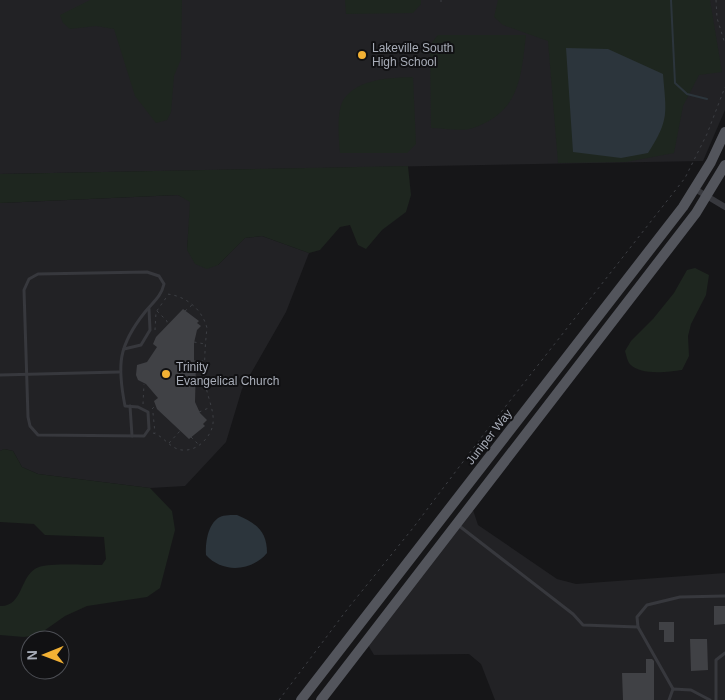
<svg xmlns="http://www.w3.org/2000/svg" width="725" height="700" font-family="Arial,sans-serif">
<rect width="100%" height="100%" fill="#161618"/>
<g fill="#222225">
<path d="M0 0H725V110L703 161 0 174Z"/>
<path d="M178 195 191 201 187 250 218 265 245 238 262 236 309 253 286 312 242 389 226 442 185 486 150 488 38 474 22 467 13 451 4 449 0 451V203Z"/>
<path d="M471 504 478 525 557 579 576 584 725 573V700H495L481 664 469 654 374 655 367 643Z"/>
</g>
<g fill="#1e261f">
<path d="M90 0H182L181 59 174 76 171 112 167 120 156 123 135 96 114 29 96 26 70 29 63 23 60 15Z"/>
<path d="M345 0H421V4L413 13 346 14Z"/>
<path d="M498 0H710L722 72 699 75 683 106 674 153 626 162 558 163 548 41 503 25 494 17Z"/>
<path d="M438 35H526C521 77 520 112 473 128 462 132 444 128 431 128L430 45Z"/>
<path d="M413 77 416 144 407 153H340C339 140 336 110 344 99 359 78 391 78 413 77Z"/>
<path d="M408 166 411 195 406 212 382 230 366 249 358 245 350 225 340 227 320 250 309 253 262 236 245 238 218 265 207 269 195 264 187 250 190 202 178 195 0 203V174Z"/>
<path d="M695 268 709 275 706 295 691 324 688 336 689 356 682 370C668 372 639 376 629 363 627 360 626 354 625 351L631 341 653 319 674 293 687 270Z"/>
<path d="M4 449 13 451 22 467 38 474 150 488 172 511 175 530 160 588 147 597 87 606 65 616 38 635 24 637 0 635V606C24 607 19 574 39 567 50 563 87 565 102 565L106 559 104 537 45 535 34 524 0 522V451Z"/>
</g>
<g fill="#2c353c">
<path d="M566 48 608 49 663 74C666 113 670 119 648 153L621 158 573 152Z"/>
<path d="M237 515C256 523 267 531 267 553 251 572 222 573 206 555 205 543 208 523 220 517 224 515 232 515 237 515Z"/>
</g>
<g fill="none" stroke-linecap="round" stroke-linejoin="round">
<path stroke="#2c353c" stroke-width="2" d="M671 0 675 83 687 94 707 99"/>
</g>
<g fill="#404145">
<path d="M183 309 199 321 197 323 201 326 197 330 194 343V362H196L195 402 200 413 207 420 203 424 205 426 189 439 157 409 154 401 158 398 146 384 138 380 136 375 137 365 147 362 157 347 153 344 156 337Z"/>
<path d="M714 606H725V624L714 625Z"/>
<path d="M659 622H674V642H664V630H659Z"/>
<path d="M690 639H707L708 670 691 671Z"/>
<path d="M646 659H652L654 661V700H623L622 673H646Z"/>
</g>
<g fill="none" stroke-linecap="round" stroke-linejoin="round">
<g stroke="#3d3f44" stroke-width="1" stroke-dasharray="2.5 4" stroke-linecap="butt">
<path d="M441 0V2"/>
<path d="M716 0 717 18 725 44"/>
<path d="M157 311 167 321V326"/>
<path d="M185 311 192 305"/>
<path d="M155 330 156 312 168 295"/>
<path d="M194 342 205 344"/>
<path d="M194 361H205"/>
<path d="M195 386H205"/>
<path d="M143 404 144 384"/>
<path d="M152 409 156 405"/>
<path d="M199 412 211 407"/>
<path d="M153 413 155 433"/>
<path d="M153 433C164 436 170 449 182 450 190 451 198 447 203 442 223 422 208 405 205 381 204 364 205 345 207 328 202 309 186 296 167 294"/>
<path d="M191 437 199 445"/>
<path d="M169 443 180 431"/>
<path d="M279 700 349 607 413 528 487 430 685 178 707 134 725 87"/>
</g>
<g stroke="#37383d" stroke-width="3">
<path d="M147 272 159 276 164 284C161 297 153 302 145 312 118 346 117 365 125 406L138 407 148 412 149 429 144 436 38 435 30 426 28 417 24 290 29 279 38 274Z"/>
<path d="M124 349 141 345 150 330 149 309"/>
<path d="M0 375 119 372"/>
<path d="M130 406 132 436"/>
<path d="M458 525 573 614 583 625 638 627 637 617 647 605 680 597 725 596"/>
<path d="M638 627 673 689"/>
<path d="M669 700 673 689 691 690 710 700"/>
<path d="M716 700V660L725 653"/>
</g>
<path stroke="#37383d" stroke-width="6" d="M695 189 725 207"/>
<g stroke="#53555c" stroke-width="10">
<path d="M301 700 683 207 711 162 725 132"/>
<path d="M321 700 696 213 725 165"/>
</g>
</g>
<g fill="#f2b134" stroke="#111113" stroke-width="2">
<circle cx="362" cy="55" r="5"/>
<circle cx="166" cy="374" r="5"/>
</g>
<g text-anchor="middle" stroke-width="4" stroke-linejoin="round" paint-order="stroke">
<g font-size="12" fill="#a8adb8" stroke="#111113" text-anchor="start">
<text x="372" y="52">Lakeville South<tspan x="372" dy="14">High School</tspan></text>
<text x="176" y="371">Trinity<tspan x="176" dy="14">Evangelical Church</tspan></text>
</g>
<g font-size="12" fill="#a8adb8" stroke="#111113">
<text transform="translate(489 437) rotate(-52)" y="4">Juniper Way</text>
</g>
</g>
<g transform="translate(45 655) rotate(269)"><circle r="24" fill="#111113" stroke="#4d4f55"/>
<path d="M0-4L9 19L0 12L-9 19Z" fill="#f2b134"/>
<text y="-8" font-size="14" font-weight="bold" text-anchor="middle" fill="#a8adb8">N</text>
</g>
</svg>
